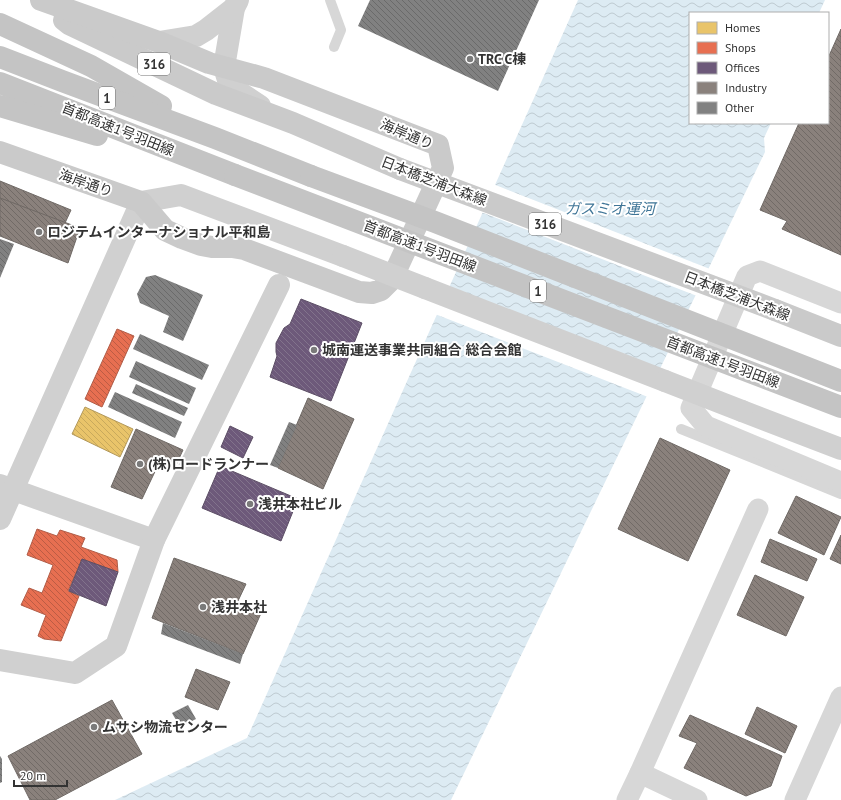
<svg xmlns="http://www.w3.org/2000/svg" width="841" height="800" font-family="'PT Sans','Noto Sans JP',sans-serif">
<defs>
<pattern id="water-waves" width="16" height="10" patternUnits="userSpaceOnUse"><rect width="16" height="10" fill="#ddebf3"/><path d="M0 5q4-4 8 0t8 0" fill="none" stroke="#becad1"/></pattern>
<pattern id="homes-back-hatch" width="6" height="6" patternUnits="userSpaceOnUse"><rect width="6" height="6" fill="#e9c46a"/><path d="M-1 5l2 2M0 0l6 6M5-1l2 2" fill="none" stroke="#c8a95c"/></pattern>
<pattern id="shops-back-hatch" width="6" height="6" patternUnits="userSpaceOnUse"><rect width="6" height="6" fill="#e76f51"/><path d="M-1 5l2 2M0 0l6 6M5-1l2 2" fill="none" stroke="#bc5c44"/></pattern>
<pattern id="offices-back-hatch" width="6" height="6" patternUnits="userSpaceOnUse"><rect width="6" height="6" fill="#6d597a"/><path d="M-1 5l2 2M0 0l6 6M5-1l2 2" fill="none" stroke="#82738c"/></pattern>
<pattern id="industry-back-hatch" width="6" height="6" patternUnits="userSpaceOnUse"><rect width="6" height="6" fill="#8a817c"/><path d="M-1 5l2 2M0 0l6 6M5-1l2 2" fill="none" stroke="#716a66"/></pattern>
<pattern id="building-back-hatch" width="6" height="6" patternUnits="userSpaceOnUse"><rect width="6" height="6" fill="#818181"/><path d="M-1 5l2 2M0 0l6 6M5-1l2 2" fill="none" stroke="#6a6a6a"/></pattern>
</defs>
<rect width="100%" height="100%" fill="#fff"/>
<path fill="url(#water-waves)" d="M578 0H825L819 13H690V123H771L764 138 765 152 451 800H115L247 738Z"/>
<g fill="#fff">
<path d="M493 184 710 269 697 296 481 212Z"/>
<path d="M448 286 662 369 648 397 435 314Z"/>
</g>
<path fill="url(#homes-back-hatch)" stroke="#b2985a" d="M85 407 133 429 120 457 72 434Z"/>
<g fill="url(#shops-back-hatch)" stroke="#b15d48">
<path d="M117 329 134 336 102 407 85 399Z"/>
<path d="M37 529 57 536 60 530 85 538 81 547 117 560 118 572 82 559 68 591 79 596 61 641 44 639 38 636 46 615 21 605 29 588 42 593 53 565 27 555Z"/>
</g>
<g fill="url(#offices-back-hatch)" stroke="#5c4e65">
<path d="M301 299 362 323 331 401 270 377 277 356 276 352V343L284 328 290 324Z"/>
<path d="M230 426 253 437 243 458 221 447Z"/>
<path d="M220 466 298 499 281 541 202 508Z"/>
<path d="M82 559 118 572 106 606 69 591Z"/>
</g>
<g fill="url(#industry-back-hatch)" stroke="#706a66">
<path d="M841 29V255L782 229 787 221 760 210 799 123H828V58Z"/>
<path d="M0 181 71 210 65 223 0 198Z"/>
<path d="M0 198 80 228 68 263 0 236Z"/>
<path d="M308 398 354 419 323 489 278 468Z"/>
<path d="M136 429 183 450 175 467 160 461 142 499 111 487Z"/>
<path d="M660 438 730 470 688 561 618 529Z"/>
<path d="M796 496 841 517 824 555 778 533Z"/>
<path d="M841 535V564L830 559Z"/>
<path d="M770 539 817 559 807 581 761 562Z"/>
<path d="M174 558 246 584 237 603 262 611 243 654 152 618Z"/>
<path d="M755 575 804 597 786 636 737 615Z"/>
<path d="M196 669 230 682 218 710 185 697Z"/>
<path d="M112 700 142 754 55 800H30L8 756Z"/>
<path d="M757 707 797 726 785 753 745 734Z"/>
<path d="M690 715 782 756 771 786 746 796 684 768 697 743 679 736Z"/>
</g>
<g fill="url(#building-back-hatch)">
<path d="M370 0H539L498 91 358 26Z"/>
<path d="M0 239 14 244 0 278Z"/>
<path d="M155 275 203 295 183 341 163 332 169 316 140 303 137 294 146 277Z"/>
<path d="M140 334 209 365 202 380 133 349Z"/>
<path d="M136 361 196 388 189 404 129 377Z"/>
<path d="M136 384 188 408 184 416 132 393Z"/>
<path d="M115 392 182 422 175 438 108 407Z"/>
<path d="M289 422 297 425 278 468 270 465Z"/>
<path d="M163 623 243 654 240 664 161 634Z"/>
<path d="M188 705 196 719 180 727 172 713Z"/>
<path d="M0 756 2 759V782L0 783Z"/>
</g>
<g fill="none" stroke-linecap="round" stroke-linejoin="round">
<g stroke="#d7d7d7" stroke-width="10">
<path d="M330 0 341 30 334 47"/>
<path d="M681 429 841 494"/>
</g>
<g stroke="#d7d7d7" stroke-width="21">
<path d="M841 303 760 271 747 276 691 408 706 426 841 482"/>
<path d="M640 773 697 800"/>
<path d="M627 800 640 773 758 509"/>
<path d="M795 800 841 697"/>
</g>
<g stroke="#d0d0d0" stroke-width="22">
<path d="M238 0 234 8 224 67 228 80 236 90 260 106"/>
<path d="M159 42 196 36 206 30 234 8"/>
<path d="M425 288 665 381"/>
<path d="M742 411 841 449"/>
<path d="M0 485 50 503 154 540"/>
<path d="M0 519 141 202 181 195 343 256"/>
<path d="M0 660 75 673 116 646 154 540 279 285"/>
</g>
<g stroke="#cacaca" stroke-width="22">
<path d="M64 20 69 24 216 94 293 123 400 169"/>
<path d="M0 152 141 202 165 230 182 238 201 245 212 247H232L244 249 359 292 372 293 381 290 392 279 443 168 438 145 264 78 209 63 159 42 41 0"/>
<path d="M775 310 841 336"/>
</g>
<g stroke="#c4c4c4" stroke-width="22">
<path d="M0 24 91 66 161 106"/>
<path d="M0 57 62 81 215 138 311 176"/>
<path d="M0 83 235 175"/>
<path d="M0 106 97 135"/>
</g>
<g stroke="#d0d0d0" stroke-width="22">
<path d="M343 256 425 288"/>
<path d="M665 381 742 411"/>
</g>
<path stroke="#cacaca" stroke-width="22" d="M400 169 775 310"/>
<g stroke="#c4c4c4" stroke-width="22">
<path d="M235 175 841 407"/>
<path d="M311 176 435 222 841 381"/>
</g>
</g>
<g fill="#7a7a7a" stroke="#fff" stroke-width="1.5">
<circle cx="470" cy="59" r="4"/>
<circle cx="39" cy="232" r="4"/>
<circle cx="314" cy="350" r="4"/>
<circle cx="140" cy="464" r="4"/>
<circle cx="250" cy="504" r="4"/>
<circle cx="203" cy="607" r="4"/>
<circle cx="94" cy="727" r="4"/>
</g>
<g text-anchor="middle" stroke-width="4" stroke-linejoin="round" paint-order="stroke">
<g fill="#fff" stroke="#707070" stroke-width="1">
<rect x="138" y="53" width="32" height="22" rx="3"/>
<rect x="99" y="87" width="16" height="22" rx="3"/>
<rect x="529" y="213" width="32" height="22" rx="3"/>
<rect x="530" y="280" width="16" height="22" rx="3"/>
</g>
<g font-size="13" font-weight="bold" fill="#333">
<text x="154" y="69">316</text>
<text x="107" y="103">1</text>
<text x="545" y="229">316</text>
<text x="538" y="296">1</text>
</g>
<g font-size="14" font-weight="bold" fill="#333" stroke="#fff" text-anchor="start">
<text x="478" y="64">TRC C棟</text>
<text x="47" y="237">ロジテムインターナショナル平和島</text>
<text x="322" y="355">城南運送事業共同組合 総合会館</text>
<text x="148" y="469">(株)ロードランナー</text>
<text x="258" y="509">浅井本社ビル</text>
<text x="211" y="612">浅井本社</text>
<text x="102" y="732">ムサシ物流センター</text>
</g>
<g font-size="14" fill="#333" stroke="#fff">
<text transform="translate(118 129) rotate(22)" y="5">首都高速1号羽田線</text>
<text transform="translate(407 134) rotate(23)" y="5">海岸通り</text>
<text transform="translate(434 181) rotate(21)" y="5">日本橋芝浦大森線</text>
<text transform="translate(86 183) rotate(19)" y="5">海岸通り</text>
<text transform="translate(420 246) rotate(21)" y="5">首都高速1号羽田線</text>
<text transform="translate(737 296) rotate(21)" y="5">日本橋芝浦大森線</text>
<text transform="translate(723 362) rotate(21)" y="5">首都高速1号羽田線</text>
</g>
<g font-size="15" font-style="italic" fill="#3f7597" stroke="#fff">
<text x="610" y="214">ガスミオ運河</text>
</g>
</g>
<rect x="689" y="12" width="140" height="112" fill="#ffffff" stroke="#adadad"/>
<rect x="697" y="22" width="20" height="12" fill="#e9c46a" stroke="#adadad"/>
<text x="725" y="32" font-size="12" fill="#333333">Homes</text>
<rect x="697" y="42" width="20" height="12" fill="#e76f51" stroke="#adadad"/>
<text x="725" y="52" font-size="12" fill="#333333">Shops</text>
<rect x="697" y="62" width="20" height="12" fill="#6d597a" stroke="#adadad"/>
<text x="725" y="72" font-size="12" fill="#333333">Offices</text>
<rect x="697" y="82" width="20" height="12" fill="#8a817c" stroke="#adadad"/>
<text x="725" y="92" font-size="12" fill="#333333">Industry</text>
<rect x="697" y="102" width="20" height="12" fill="#818181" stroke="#adadad"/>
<text x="725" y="112" font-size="12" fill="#333333">Other</text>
<path d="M14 780v6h53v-6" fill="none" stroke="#333333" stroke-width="2"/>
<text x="20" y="780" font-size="12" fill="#333333" stroke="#ffffff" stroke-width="3" paint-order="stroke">20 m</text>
</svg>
